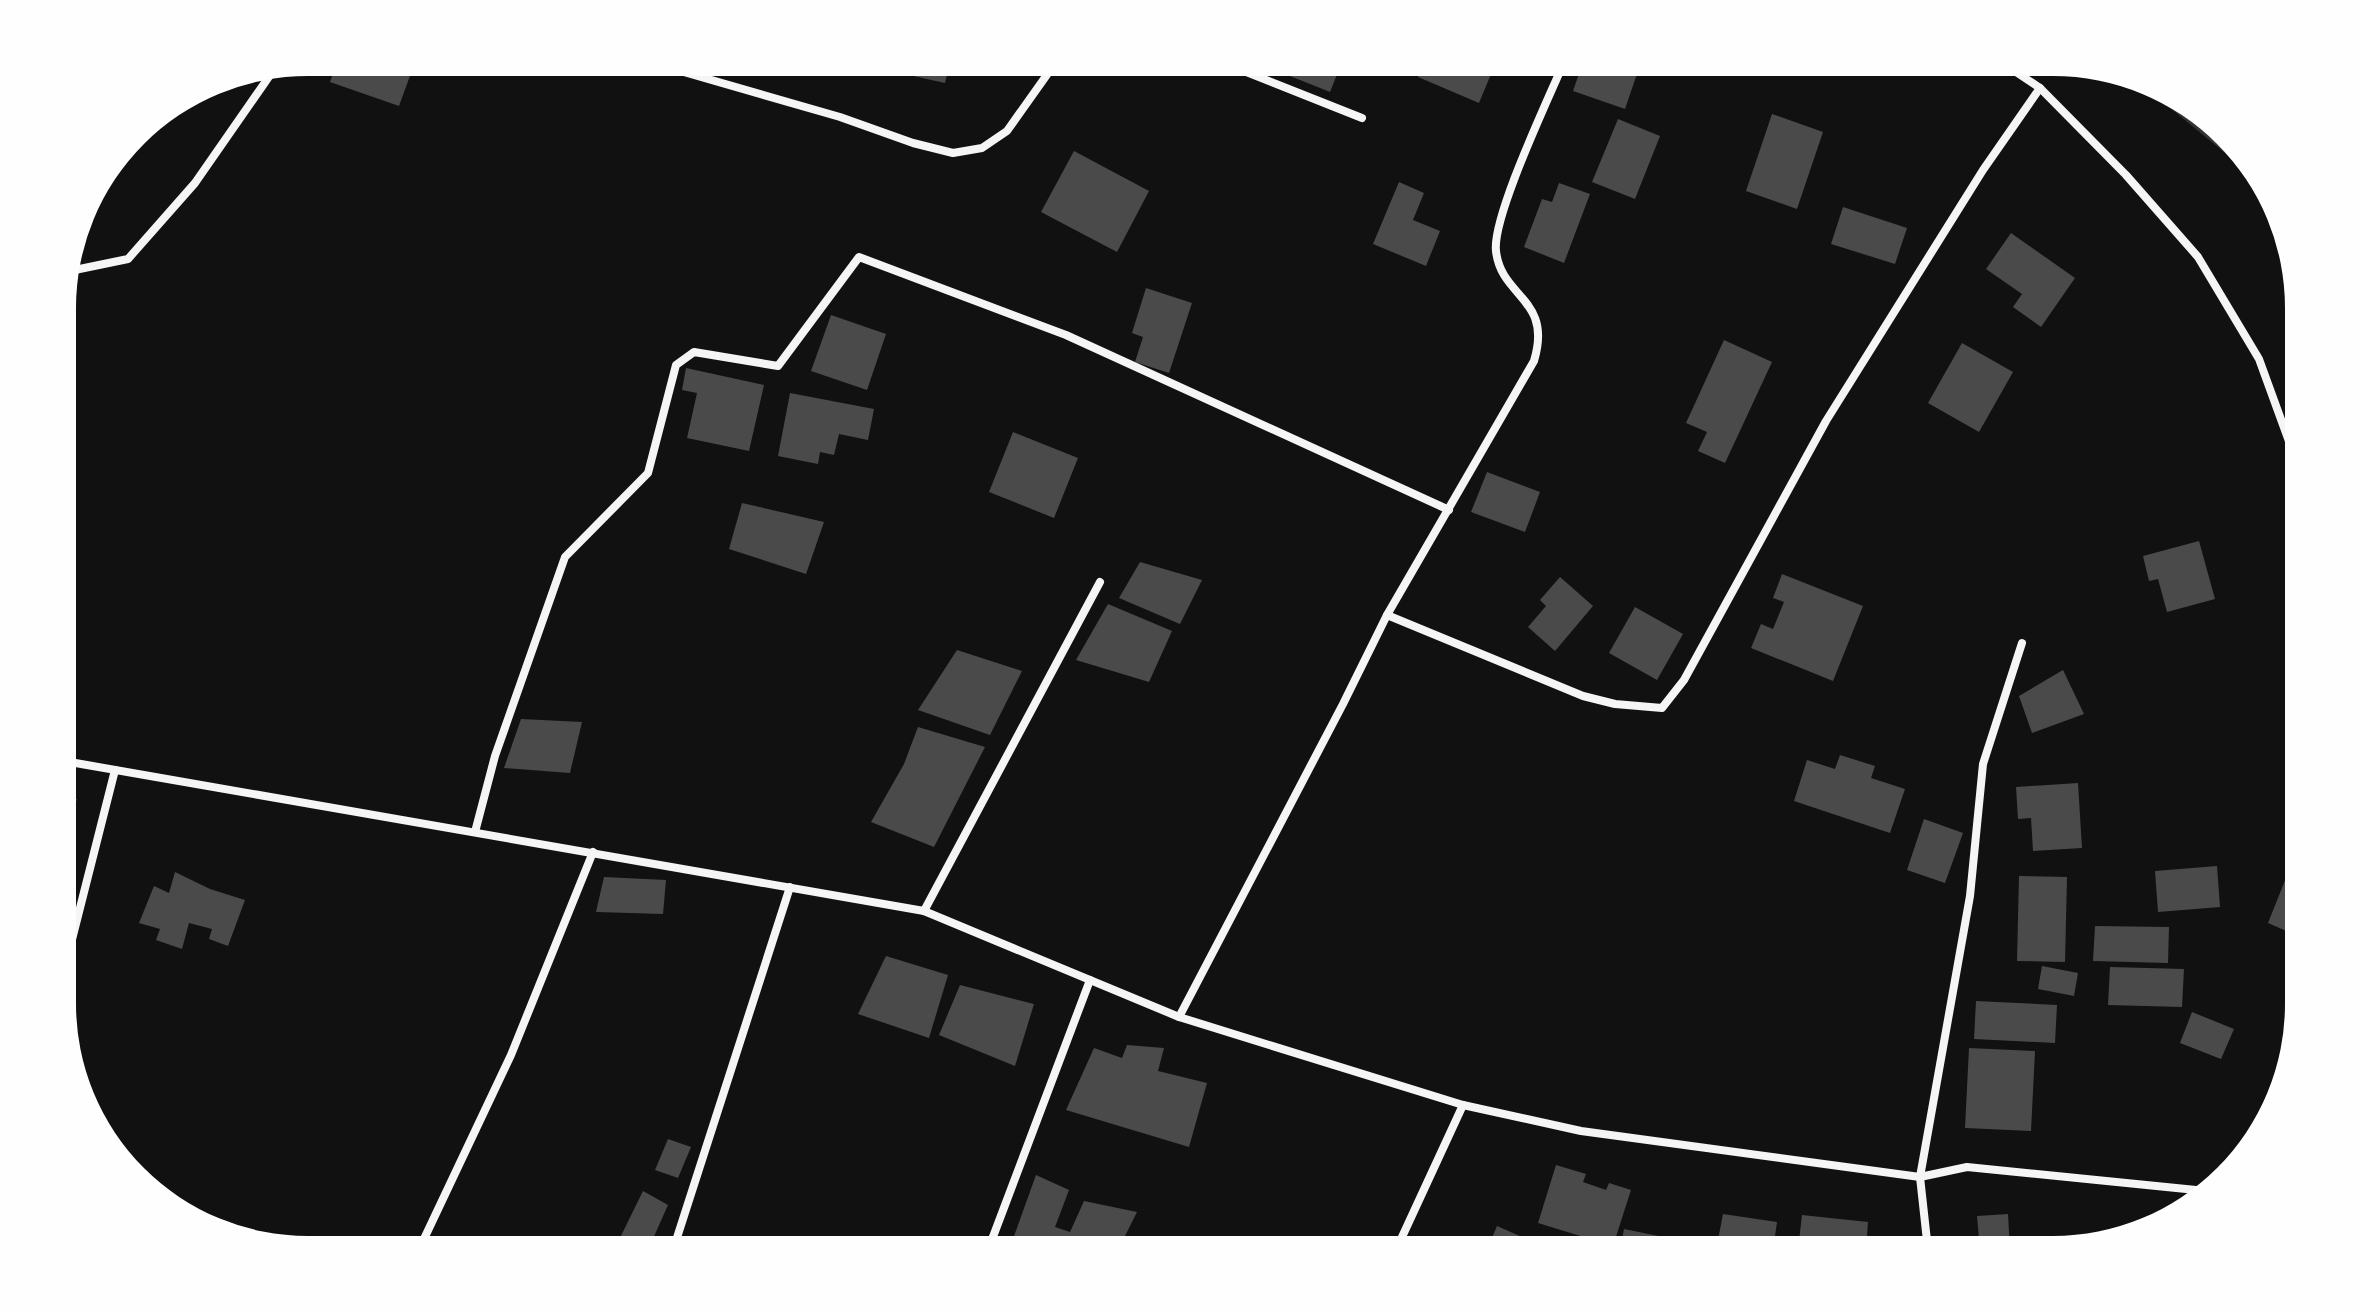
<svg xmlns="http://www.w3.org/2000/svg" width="2361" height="1312" font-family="Cabin,sans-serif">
<rect width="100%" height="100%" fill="#111"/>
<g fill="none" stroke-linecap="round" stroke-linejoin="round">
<path stroke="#333" stroke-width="11" d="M2157 90 2258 173"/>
</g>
<g fill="#4a4a4a">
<path d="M337 62H415L399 106 330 82Z"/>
<path d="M878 62H950L945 83 877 68Z"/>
<path d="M1255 62H1342L1330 92Z"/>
<path d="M1425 62H1496L1479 103 1418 77Z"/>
<path d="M1583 62H1641L1625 109 1573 91Z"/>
<path d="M1772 114 1823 132 1797 209 1746 191Z"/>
<path d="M1618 119 1660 136 1635 199 1592 182Z"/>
<path d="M1074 151 1149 191 1117 252 1041 212Z"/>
<path d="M1399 182 1424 193 1413 220 1440 231 1426 266 1373 244Z"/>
<path d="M1559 183 1590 194 1564 263 1524 247 1542 199 1552 202Z"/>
<path d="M1843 207 1907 228 1895 264 1831 244Z"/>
<path d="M2011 233 2075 278 2041 327 2013 307 2022 294 1986 269Z"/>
<path d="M1146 288 1192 303 1169 373 1135 362 1143 337 1132 333Z"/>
<path d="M831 315 886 334 867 390 811 371Z"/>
<path d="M1724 340 1772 362 1725 463 1698 451 1707 432 1686 423Z"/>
<path d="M1962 343 2013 372 1979 432 1928 403Z"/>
<path d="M686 368 764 385 749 451 687 438 697 393 682 390Z"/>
<path d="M790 393 874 409 868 440 839 434 834 455 820 452 818 464 778 456Z"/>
<path d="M1013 432 1078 458 1054 518 989 492Z"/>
<path d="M1487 472 1540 492 1525 532 1471 512Z"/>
<path d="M742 503 824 522 806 574 729 549Z"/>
<path d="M2199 541 2215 599 2167 612 2158 579 2149 581 2143 556Z"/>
<path d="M1140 562 1202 580 1180 624 1119 598Z"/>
<path d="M1782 574 1863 606 1833 681 1751 648 1761 624 1773 629 1784 602 1773 598Z"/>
<path d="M1560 577 1593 606 1555 651 1528 627 1546 606 1540 600Z"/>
<path d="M1108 604 1172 631 1149 682 1076 660Z"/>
<path d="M1635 607 1683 634 1657 680 1609 653Z"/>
<path d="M957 650 1022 671 990 735 918 710Z"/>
<path d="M2063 670 2084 714 2032 733 2019 696Z"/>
<path d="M521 719 582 722 570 773 504 768Z"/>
<path d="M918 727 985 747 934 847 871 822 904 764Z"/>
<path d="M1840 755 1875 766 1871 778 1905 789 1890 833 1794 801 1807 760 1835 769Z"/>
<path d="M2078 783 2082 848 2033 851 2031 818 2018 819 2016 787Z"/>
<path d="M64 795 77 799 64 830Z"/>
<path d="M1924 819 1963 833 1945 883 1907 870Z"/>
<path d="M2298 848V936L2268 923Z"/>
<path d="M2217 866 2220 907 2158 912 2155 871Z"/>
<path d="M175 872 210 889 245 900 228 946 209 939 212 929 189 923 182 949 156 940 160 929 139 923 154 886 169 893Z"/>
<path d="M2019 876 2067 877 2065 962 2017 961Z"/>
<path d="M604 877 666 880 663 914 596 912Z"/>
<path d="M2095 926 2169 927 2168 963 2093 961Z"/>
<path d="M886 956 948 975 929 1038 858 1014Z"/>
<path d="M2042 966 2078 973 2074 996 2038 989Z"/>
<path d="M2110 967 2184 969 2182 1007 2108 1005Z"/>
<path d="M960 985 1034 1004 1015 1066 939 1035Z"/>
<path d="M1976 1001 2057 1005 2055 1043 1974 1039Z"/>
<path d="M2192 1012 2234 1029 2221 1059 2180 1043Z"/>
<path d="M1127 1045 1164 1048 1158 1071 1207 1083 1189 1147 1066 1110 1094 1048 1122 1058Z"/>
<path d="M1969 1048 2035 1051 2031 1131 1965 1128Z"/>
<path d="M2279 1061 2286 1062 2280 1083 2279 1082Z"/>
<path d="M668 1139 691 1147 678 1178 655 1170Z"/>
<path d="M1556 1165 1586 1174 1583 1182 1606 1190 1609 1183 1631 1190 1613 1246 1538 1223Z"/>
<path d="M1036 1175 1069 1190 1055 1227 1070 1232 1084 1201 1137 1212 1118 1250H1009Z"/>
<path d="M643 1191 668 1205 648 1250H628L616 1246Z"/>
<path d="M1723 1214 1777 1222 1773 1250H1732V1247L1717 1245Z"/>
<path d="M2008 1214 2010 1250H1980L1977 1216Z"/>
<path d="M1802 1215 1868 1222 1866 1250H1798Z"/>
<path d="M1497 1226 1552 1250H1487Z"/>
<path d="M1624 1229 1688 1242 1686 1250H1620Z"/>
</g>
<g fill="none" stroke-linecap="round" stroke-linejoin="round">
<g stroke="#f5f5f5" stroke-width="8">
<path d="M649 62 840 117 913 143 953 153 982 148 1007 131 1056 62"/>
<path d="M1221 62 1362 118"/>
<path d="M2040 88 2126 175 2198 257 2259 359 2298 466"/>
<path d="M65 272 128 259 195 183 275 68"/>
<path d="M1387 615 1534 361C1553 298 1501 298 1496 251 1492 217 1548 100 1564 62"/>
<path d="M64 761 924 911 1179 1017 1463 1105 1581 1131 1920 1177 1967 1167 2206 1191"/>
<path d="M475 832 495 756 565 557 648 473 676 365 694 352 778 366 859 257 1066 335 1449 510"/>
<path d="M924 911 1100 582"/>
<path d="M64 971 115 770"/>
<path d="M1179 1017 1343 704 1387 615 1583 696 1615 704 1662 708 1684 680 1826 421 1983 170 2040 88 2001 62"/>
<path d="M423 1241 511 1055 593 852"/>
<path d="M673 1250 790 887"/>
<path d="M988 1250 1090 980"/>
<path d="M1396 1250 1463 1105"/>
<path d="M1928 1250 1920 1177 1970 896 1983 764 2022 643"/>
</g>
</g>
<path d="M0 0H2361V1312H0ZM308 76H2053A232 232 0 0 1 2285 308V1004A232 232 0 0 1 2053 1236H308A232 232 0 0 1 76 1004V308A232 232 0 0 1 308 76Z" fill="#fefefe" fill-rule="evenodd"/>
</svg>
